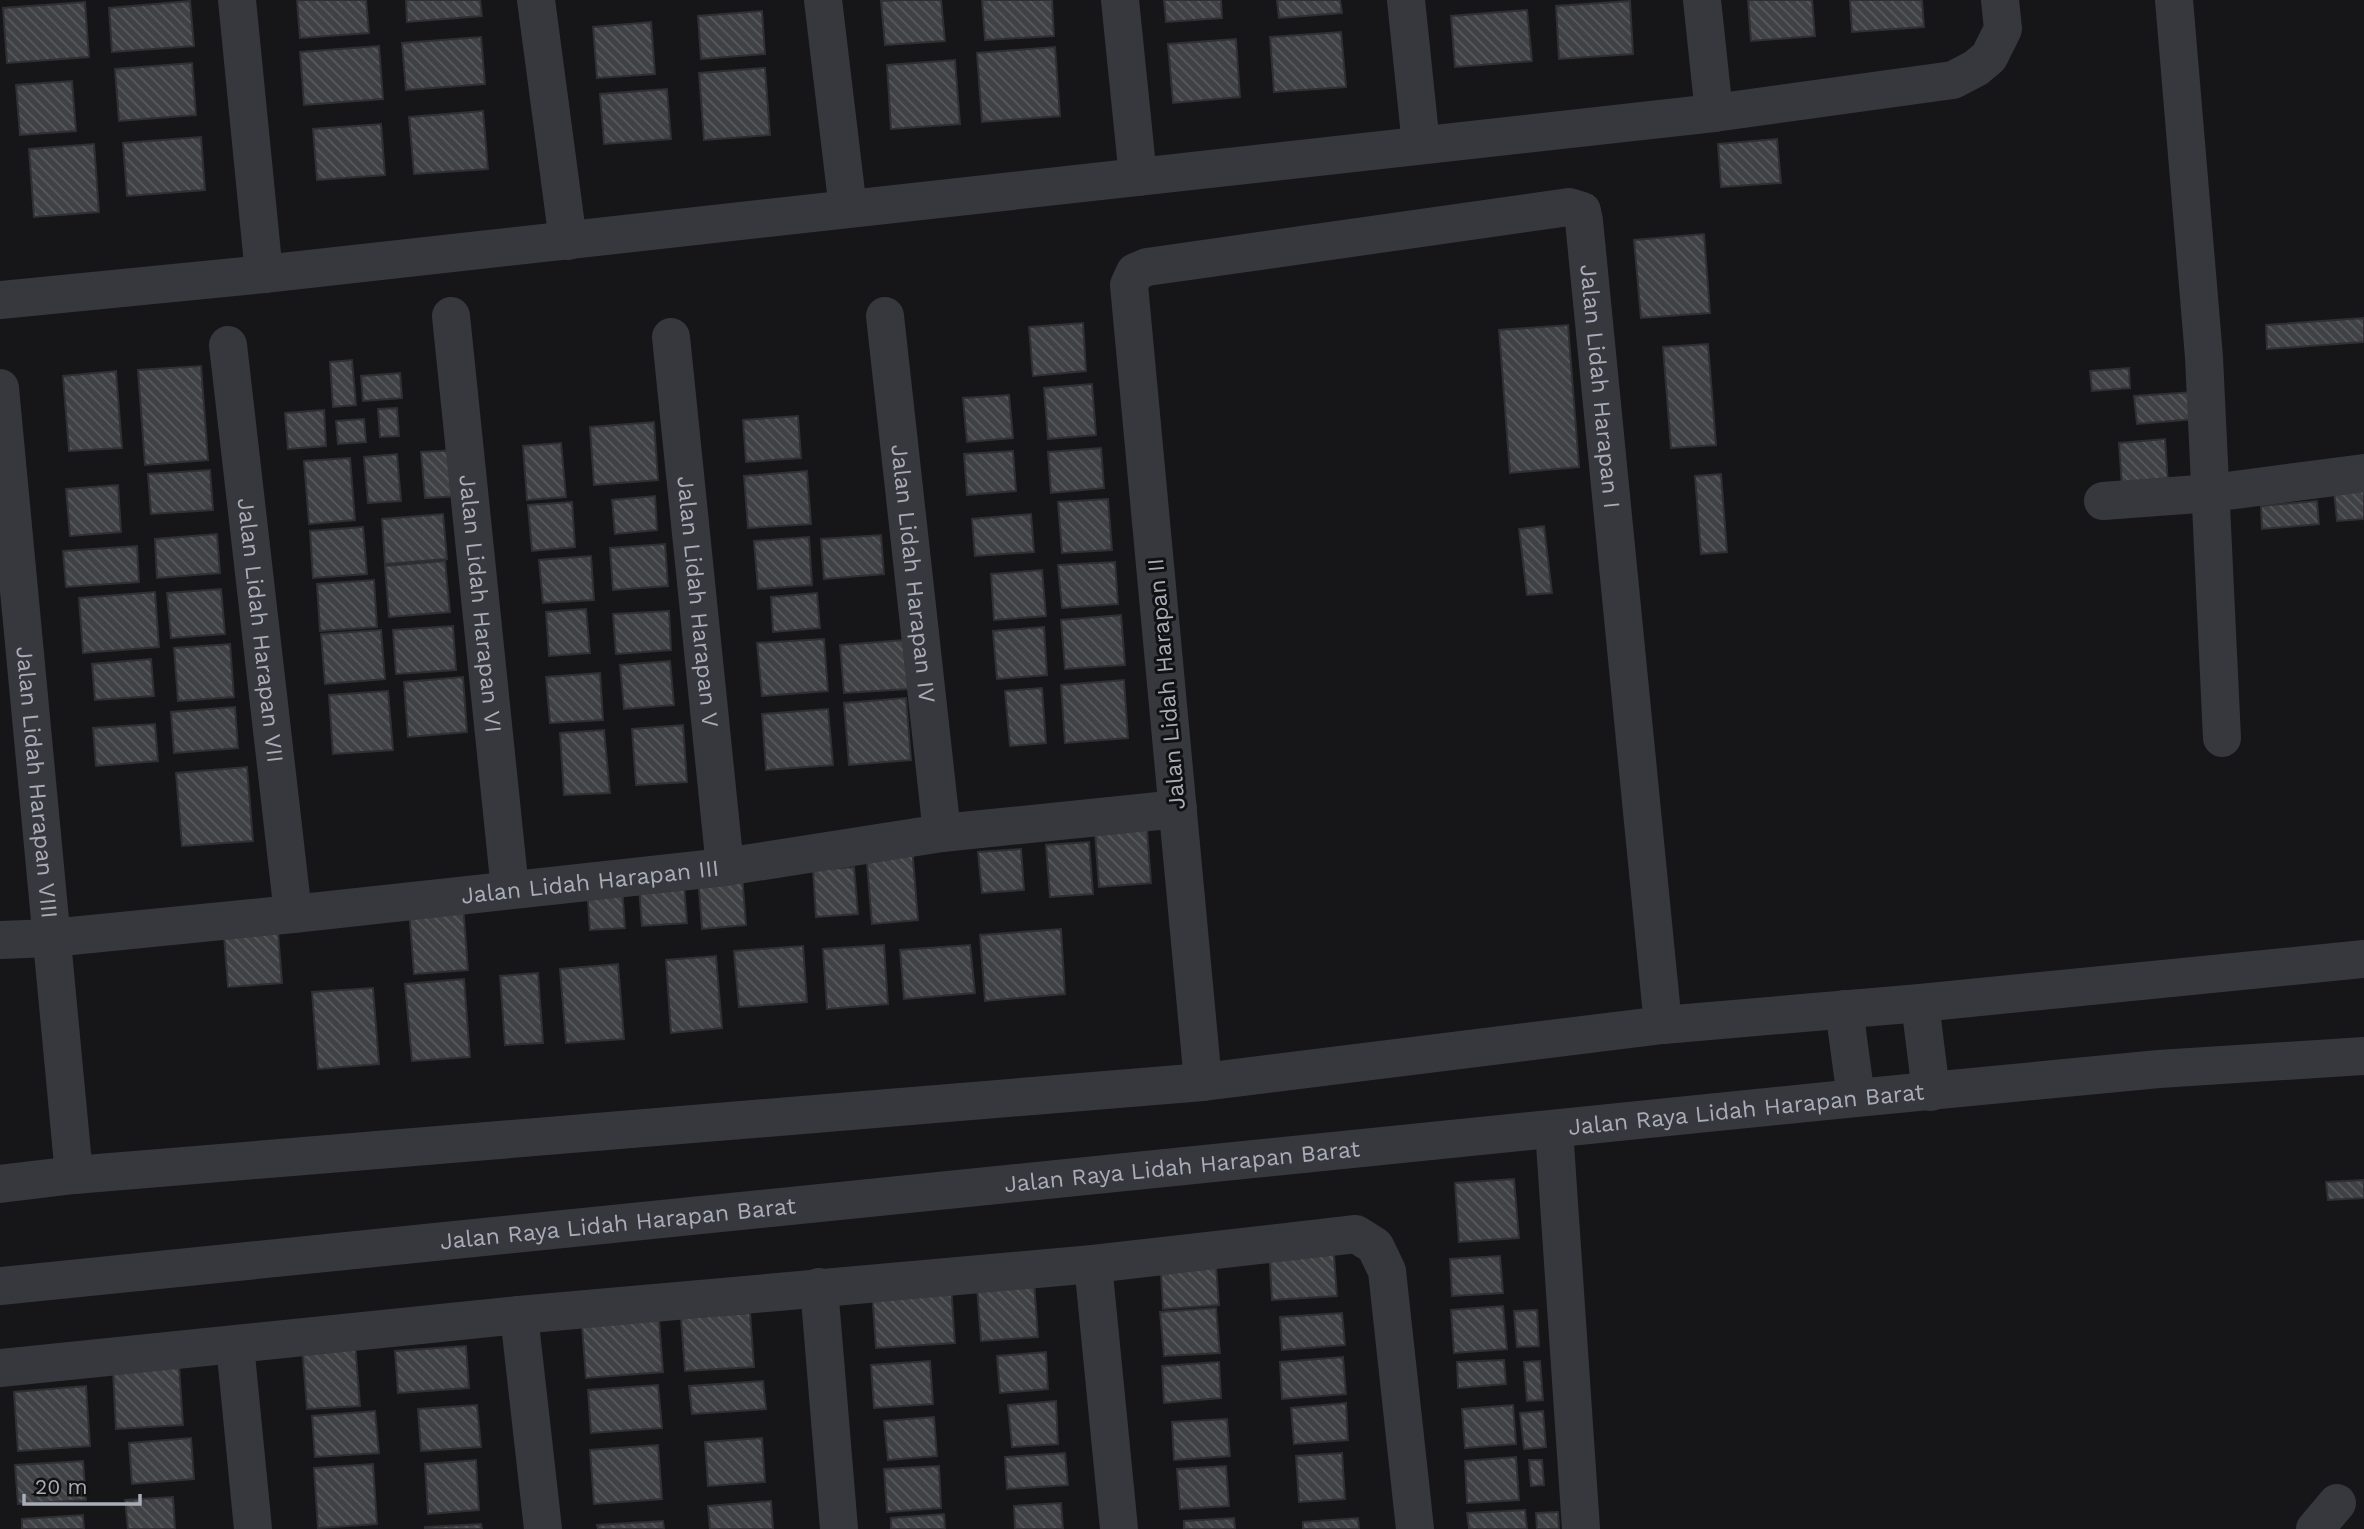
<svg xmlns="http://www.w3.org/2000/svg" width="2364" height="1529" font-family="'Work Sans',sans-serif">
<defs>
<pattern id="building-back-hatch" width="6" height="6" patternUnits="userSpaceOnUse" patternTransform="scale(1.75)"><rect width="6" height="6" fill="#404145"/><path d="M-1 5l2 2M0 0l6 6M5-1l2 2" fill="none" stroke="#595a5e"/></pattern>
</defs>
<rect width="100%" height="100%" fill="#161618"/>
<g fill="url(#building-back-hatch)" stroke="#303034" stroke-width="2">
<path d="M297 0H366L369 33 300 38Z"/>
<path d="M406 0H480L482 16 407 22Z"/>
<path d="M899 0H941L945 41 885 45 881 1Z"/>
<path d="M982 0H1052L1054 36 985 40Z"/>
<path d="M1164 0H1221L1222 18 1166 22Z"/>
<path d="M1277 0H1340L1342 13 1279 18Z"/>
<path d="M1748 0H1812L1815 36 1751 41Z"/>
<path d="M1850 0H1922L1924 27 1852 32Z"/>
<path d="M190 1 194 46 112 52 109 8Z"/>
<path d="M1630 1 1633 54 1559 59 1556 6Z"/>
<path d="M85 2 89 57 7 63 3 8Z"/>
<path d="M1527 10 1532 61 1455 67 1451 16Z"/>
<path d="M762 11 765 54 701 59 698 16Z"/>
<path d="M651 22 655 74 597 78 593 27Z"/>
<path d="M1341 32 1346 87 1274 92 1270 37Z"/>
<path d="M481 37 485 84 406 90 402 43Z"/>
<path d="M1236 39 1240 97 1173 103 1168 44Z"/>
<path d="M379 46 383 99 304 105 300 52Z"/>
<path d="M1055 47 1060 116 982 122 977 53Z"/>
<path d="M955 60 960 124 891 129 887 65Z"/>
<path d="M192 63 196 115 119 121 115 69Z"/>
<path d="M765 68 770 135 704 140 699 73Z"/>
<path d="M72 81 76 131 20 135 16 85Z"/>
<path d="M667 89 671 139 604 144 600 94Z"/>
<path d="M483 111 488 169 414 174 409 117Z"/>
<path d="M381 124 385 175 317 180 313 129Z"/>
<path d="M201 137 205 190 127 196 123 143Z"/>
<path d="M1777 139 1781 183 1721 187 1718 144Z"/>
<path d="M94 144 99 212 34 217 29 149Z"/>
<path d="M1704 234 1710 313 1641 318 1634 240Z"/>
<path d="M2364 318V342L2267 349 2266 325Z"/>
<path d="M1083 323 1086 371 1033 376 1029 327Z"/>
<path d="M1568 325 1579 467 1510 473 1499 330Z"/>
<path d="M1708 344 1716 445 1671 448 1663 347Z"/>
<path d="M352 360 356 405 333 407 330 362Z"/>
<path d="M201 366 208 460 145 465 138 370Z"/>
<path d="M2129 368 2130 388 2092 391 2090 371Z"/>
<path d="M116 371 122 448 69 451 63 376Z"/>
<path d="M400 373 402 398 363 401 361 376Z"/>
<path d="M1092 384 1096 435 1048 439 1044 388Z"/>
<path d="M2194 392 2196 419 2137 424 2134 396Z"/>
<path d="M1009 395 1013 438 967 442 963 398Z"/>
<path d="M397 408 399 436 380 437 378 409Z"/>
<path d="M324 410 326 446 288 449 285 413Z"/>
<path d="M798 416 801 458 746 462 743 420Z"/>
<path d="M364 419 366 442 338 444 336 421Z"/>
<path d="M654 422 658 480 594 485 590 427Z"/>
<path d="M2165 439 2168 484 2122 487 2119 443Z"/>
<path d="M561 443 566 497 527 500 523 446Z"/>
<path d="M1101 448 1104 488 1051 493 1048 452Z"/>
<path d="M458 450 462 496 425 498 421 452Z"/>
<path d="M1013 451 1016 491 967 495 964 454Z"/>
<path d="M397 454 401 501 368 503 364 457Z"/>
<path d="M350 458 355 520 309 524 304 461Z"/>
<path d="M210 470 213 510 151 514 148 474Z"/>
<path d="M807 471 811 524 748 528 744 476Z"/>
<path d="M1721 474 1727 552 1701 554 1695 476Z"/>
<path d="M118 485 121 532 70 536 66 489Z"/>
<path d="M2364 489V519L2337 521 2334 491Z"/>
<path d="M655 496 657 530 615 534 612 500Z"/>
<path d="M1108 499 1112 550 1062 553 1058 502Z"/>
<path d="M2317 501 2319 524 2262 529 2261 506Z"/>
<path d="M572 502 575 547 532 551 528 505Z"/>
<path d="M443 514 447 559 385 564 382 519Z"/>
<path d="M1031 514 1034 552 975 556 972 519Z"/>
<path d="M1544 526 1552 593 1527 595 1519 529Z"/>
<path d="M363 527 367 574 313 578 310 531Z"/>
<path d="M217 534 220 573 157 578 155 539Z"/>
<path d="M881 535 884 574 824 579 821 539Z"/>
<path d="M809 537 812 585 758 589 754 541Z"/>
<path d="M665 544 668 586 613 590 610 548Z"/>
<path d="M137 546 139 582 66 587 63 551Z"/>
<path d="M591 556 594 600 543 603 539 560Z"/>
<path d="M445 561 450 612 389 617 385 566Z"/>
<path d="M1115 562 1118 604 1062 608 1058 565Z"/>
<path d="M1042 570 1046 616 994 620 991 574Z"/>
<path d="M374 580 377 627 320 631 317 584Z"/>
<path d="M221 589 225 634 171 638 167 593Z"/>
<path d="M155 592 159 647 83 653 79 598Z"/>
<path d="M817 593 820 628 773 632 771 597Z"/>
<path d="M586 609 590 653 549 656 546 612Z"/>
<path d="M669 611 671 650 616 654 613 614Z"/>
<path d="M1121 615 1125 665 1065 669 1061 620Z"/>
<path d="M453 626 456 670 396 674 393 630Z"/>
<path d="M1044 627 1047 675 997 679 993 631Z"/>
<path d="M381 630 385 679 325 684 321 634Z"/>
<path d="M824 639 828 691 762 696 757 643Z"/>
<path d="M904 640 908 689 844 693 840 645Z"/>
<path d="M230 644 234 697 178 701 174 648Z"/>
<path d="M151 659 154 696 95 700 92 664Z"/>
<path d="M670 661 674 705 624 709 620 665Z"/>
<path d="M600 673 603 720 550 723 546 677Z"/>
<path d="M463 677 467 732 408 737 404 682Z"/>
<path d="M1124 680 1128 738 1065 743 1061 685Z"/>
<path d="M1042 688 1046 743 1010 746 1005 691Z"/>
<path d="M388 691 393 750 333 754 329 695Z"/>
<path d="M906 698 911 760 849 765 844 703Z"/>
<path d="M235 707 238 748 174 753 171 712Z"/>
<path d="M828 709 833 765 766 770 762 714Z"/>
<path d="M155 724 158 761 96 766 93 728Z"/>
<path d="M683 725 687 782 636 785 632 729Z"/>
<path d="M604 730 610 793 564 795 560 733Z"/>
<path d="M247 767 253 841 182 846 176 773Z"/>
<path d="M1147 829 1151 883 1099 887 1095 833Z"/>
<path d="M1089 842 1093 894 1050 897 1046 845Z"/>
<path d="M912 847 918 920 872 924 866 851Z"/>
<path d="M1021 849 1024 890 982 893 978 852Z"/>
<path d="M854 867 858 914 816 917 813 870Z"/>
<path d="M742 874 746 925 702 929 698 877Z"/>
<path d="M684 885 687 923 642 926 639 888Z"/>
<path d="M622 886 625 928 590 930 587 889Z"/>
<path d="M463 905 468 970 414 974 409 909Z"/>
<path d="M277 918 282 983 228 987 223 922Z"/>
<path d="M1061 929 1065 994 985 1001 980 935Z"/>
<path d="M884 945 888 1004 827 1009 823 949Z"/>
<path d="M970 945 975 993 904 999 900 950Z"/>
<path d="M803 946 807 1002 739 1007 734 951Z"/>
<path d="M716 956 722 1028 671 1033 666 960Z"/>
<path d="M618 964 624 1039 566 1043 560 969Z"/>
<path d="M538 973 543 1043 505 1045 500 976Z"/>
<path d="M464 979 470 1057 412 1061 405 984Z"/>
<path d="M373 988 379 1064 318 1069 312 992Z"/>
<path d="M1514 1179 1519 1238 1459 1242 1455 1183Z"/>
<path d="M2364 1180V1198L2328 1200 2326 1182Z"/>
<path d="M1333 1242 1337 1296 1272 1300 1269 1247Z"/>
<path d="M1215 1254 1219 1305 1163 1309 1160 1257Z"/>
<path d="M1500 1256 1503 1293 1452 1296 1450 1259Z"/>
<path d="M1034 1282 1038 1337 981 1341 977 1286Z"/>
<path d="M951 1286 955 1343 876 1348 872 1291Z"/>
<path d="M1503 1306 1507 1349 1454 1353 1451 1310Z"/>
<path d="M1216 1308 1220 1353 1164 1356 1160 1312Z"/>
<path d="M1537 1310 1539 1346 1517 1347 1514 1311Z"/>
<path d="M750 1313 754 1367 685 1371 681 1318Z"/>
<path d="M1342 1313 1345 1345 1282 1350 1280 1317Z"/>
<path d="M659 1320 663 1372 586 1378 582 1326Z"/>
<path d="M355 1342 360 1406 307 1409 302 1346Z"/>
<path d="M466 1346 469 1388 398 1393 395 1351Z"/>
<path d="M1046 1352 1048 1389 1000 1393 997 1356Z"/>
<path d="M1343 1357 1346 1394 1282 1399 1280 1362Z"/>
<path d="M1504 1360 1506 1384 1458 1388 1457 1362Z"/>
<path d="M930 1361 933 1404 874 1408 871 1365Z"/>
<path d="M1540 1361 1543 1400 1527 1401 1524 1362Z"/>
<path d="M1219 1362 1221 1398 1164 1403 1162 1366Z"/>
<path d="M179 1366 183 1425 116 1429 113 1371Z"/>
<path d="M763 1381 766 1409 692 1414 689 1386Z"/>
<path d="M658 1385 662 1428 591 1433 588 1390Z"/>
<path d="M86 1386 90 1446 18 1451 14 1392Z"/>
<path d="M1056 1401 1058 1444 1012 1447 1008 1405Z"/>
<path d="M1346 1403 1348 1440 1294 1444 1291 1408Z"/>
<path d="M477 1405 481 1447 421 1451 418 1409Z"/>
<path d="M1513 1405 1516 1444 1465 1448 1462 1409Z"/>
<path d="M375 1411 379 1453 315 1457 312 1416Z"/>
<path d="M1543 1411 1546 1447 1524 1449 1520 1413Z"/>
<path d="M934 1417 937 1456 888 1460 884 1421Z"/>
<path d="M1227 1419 1230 1456 1174 1460 1172 1422Z"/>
<path d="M191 1438 194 1479 132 1484 129 1443Z"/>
<path d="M762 1438 765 1482 708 1486 705 1442Z"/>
<path d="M658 1445 662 1499 594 1504 590 1450Z"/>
<path d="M1065 1453 1068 1485 1007 1489 1005 1457Z"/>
<path d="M1342 1453 1345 1499 1299 1502 1296 1456Z"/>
<path d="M1516 1457 1519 1500 1467 1503 1465 1461Z"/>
<path d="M476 1460 479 1510 428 1514 425 1464Z"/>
<path d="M1529 1460H1542L1544 1485 1531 1486Z"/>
<path d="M83 1461 86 1500 18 1504 15 1465Z"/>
<path d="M373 1464 377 1524 318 1528 314 1468Z"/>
<path d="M939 1466 941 1508 887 1512 884 1469Z"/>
<path d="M1226 1466 1229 1506 1180 1509 1177 1469Z"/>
<path d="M173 1497 175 1529H128L125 1500Z"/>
<path d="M771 1501 773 1529H710L708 1506Z"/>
<path d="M1061 1503 1063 1529H1015L1014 1506Z"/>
<path d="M1525 1510 1527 1529H1469L1467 1513Z"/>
<path d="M1558 1512 1559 1529H1537L1536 1513Z"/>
<path d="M944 1514 945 1529H891V1518Z"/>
<path d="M83 1515 84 1529H22V1519Z"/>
<path d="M1234 1518 1235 1529H1184V1521Z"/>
<path d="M1358 1518 1359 1529H1303V1522Z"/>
<path d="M663 1521 664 1529H598L597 1525Z"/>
<path d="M481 1524 482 1529H425V1527Z"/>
</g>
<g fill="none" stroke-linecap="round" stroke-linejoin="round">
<g stroke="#37383d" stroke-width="38">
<path d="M237 0 264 274"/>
<path d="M536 0 568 241"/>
<path d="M823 0 848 209"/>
<path d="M1120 0 1138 177"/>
<path d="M1406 0 1421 145"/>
<path d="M1702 0 1714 113"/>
<path d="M2174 0 2204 357 2222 738"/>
<path d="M0 300 264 274 1714 113 1953 80 1976 68 1989 57 2003 29 2000 0"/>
<path id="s1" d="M451 316 510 890"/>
<path id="s2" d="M885 316 942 833"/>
<path id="s3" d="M671 337 725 867"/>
<path id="s4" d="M228 345 293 914"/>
<path id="s5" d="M0 388 74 1175"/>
<path d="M2103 501 2212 493 2364 473"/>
<path id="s6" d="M0 940 51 938 293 914 725 867 942 833 1178 809"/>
<path d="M1920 1003 1931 1092"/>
<path d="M1844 1009 1856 1098"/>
<path id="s7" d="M1203 1082 1129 285 1135 272 1147 267 1569 207 1582 211 1584 221 1663 1025"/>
<path d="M1554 1129 1581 1529"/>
<path d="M0 1184 74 1175 1203 1082 1663 1025 1920 1003 2364 959"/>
<path d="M1093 1264 1119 1529"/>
<path id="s8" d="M0 1286 1856 1098 2159 1069 2364 1056"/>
<path d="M819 1287 839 1529"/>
<path d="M519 1315 543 1529"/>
<path d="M235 1345 253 1529"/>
<path d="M0 1368 519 1315 1093 1264 1356 1234 1375 1246 1387 1271 1415 1529"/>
<path d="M2315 1529 2337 1503"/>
</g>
</g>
<g text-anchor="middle" stroke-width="6" stroke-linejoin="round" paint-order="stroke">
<g font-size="23" fill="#a8adb8" stroke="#111113">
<text dy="8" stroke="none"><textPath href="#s7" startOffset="1444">Jalan Lidah Harapan I</textPath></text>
<text dy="8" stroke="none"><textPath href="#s2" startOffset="259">Jalan Lidah Harapan IV</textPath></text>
<text dy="8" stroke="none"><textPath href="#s3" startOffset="266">Jalan Lidah Harapan V</textPath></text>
<text dy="8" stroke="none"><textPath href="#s1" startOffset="289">Jalan Lidah Harapan VI</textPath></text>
<text dy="8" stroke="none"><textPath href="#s4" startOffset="287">Jalan Lidah Harapan VII</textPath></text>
<text transform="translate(1166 684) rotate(-95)" y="8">Jalan Lidah Harapan II</text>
<text dy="8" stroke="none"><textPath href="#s5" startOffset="396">Jalan Lidah Harapan VIII</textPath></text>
<text dy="8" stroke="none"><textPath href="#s6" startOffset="593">Jalan Lidah Harapan III</textPath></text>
<text dy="8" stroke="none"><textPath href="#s8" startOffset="1755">Jalan Raya Lidah Harapan Barat</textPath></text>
<text dy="8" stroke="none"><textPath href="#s8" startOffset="1188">Jalan Raya Lidah Harapan Barat</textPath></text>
<text dy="8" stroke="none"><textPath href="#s8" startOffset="621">Jalan Raya Lidah Harapan Barat</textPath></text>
</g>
</g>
<path d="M24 1494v10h116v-10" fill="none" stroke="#a8adb8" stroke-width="3.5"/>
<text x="35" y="1494" font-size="21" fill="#a8adb8" stroke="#111113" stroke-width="5" paint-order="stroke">20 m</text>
</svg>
